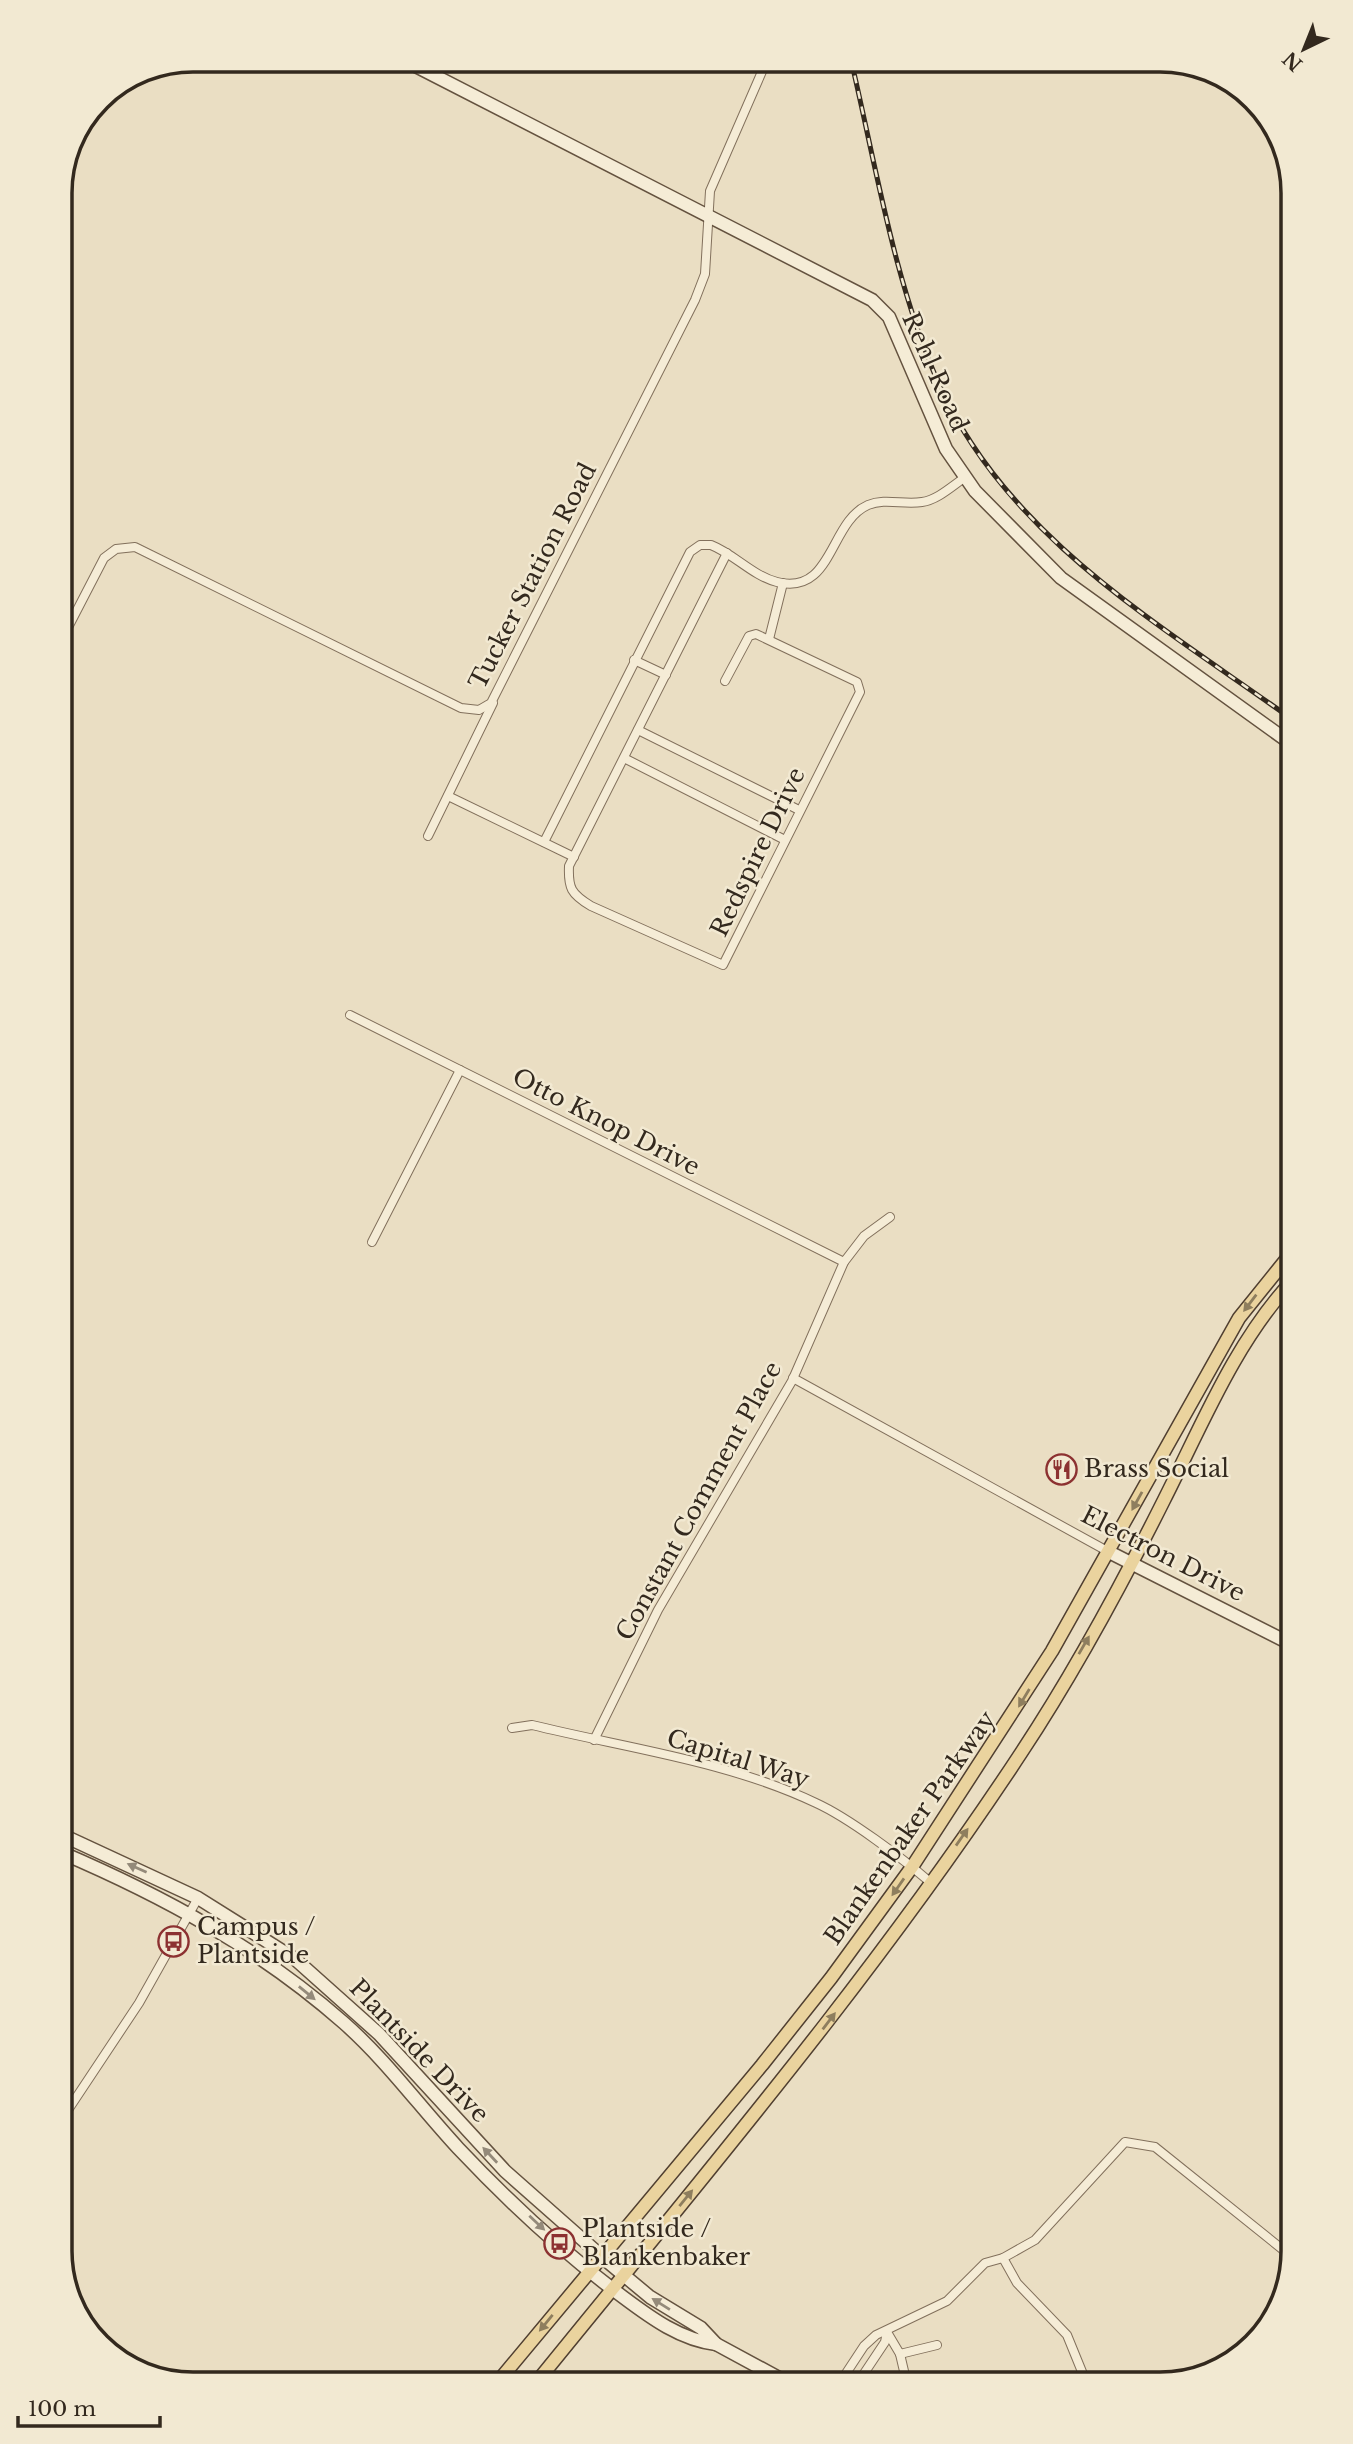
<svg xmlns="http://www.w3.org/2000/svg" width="1353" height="2444" font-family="'Libre Baskerville',serif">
<rect width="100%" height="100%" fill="#eadec3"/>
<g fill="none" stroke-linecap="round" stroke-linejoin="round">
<defs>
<g id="street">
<path d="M769 639 783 583"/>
<path d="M60 643 104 558 116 549 135 547 461 708 479 710 491 703 695 300 705 274 710 191 767 60"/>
<path d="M634 660 666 675"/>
<path d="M725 681 749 636 756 634 857 682 860 692 723 965 591 906C571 894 568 888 569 866L727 553"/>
<path d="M638 730 799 810"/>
<path d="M624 758 785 840"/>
<path d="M448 796 574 857"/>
<path d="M428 836 493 703"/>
<path d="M544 842 690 552 700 545H711C734 554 753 576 777 582 833 596 829 522 868 505 885 498 904 505 922 502 937 500 951 487 964 478"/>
<path d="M350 1015 844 1262"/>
<path d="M372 1242 460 1070"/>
<path d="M793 1378 1109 1552"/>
<path d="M512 1728 532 1725C626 1748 728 1761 816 1803 849 1818 902 1858 930 1882"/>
<path d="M594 1740 658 1610 792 1381 844 1262 864 1236 890 1217"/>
<path d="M60 2122 139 2003 198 1898"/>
<path d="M1003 2258 1017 2283 1067 2335 1087 2384"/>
<path d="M887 2332 900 2354 937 2345"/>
<path d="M900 2354 907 2384"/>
<path d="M839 2384 864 2346 876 2335 947 2301 985 2263 1003 2258 1035 2240 1125 2142 1155 2147 1292 2257"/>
<path d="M857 2384 885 2342 887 2332"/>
</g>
<g id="secondary">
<path d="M404 60 872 300 889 317 946 449 975 491 1061 578 1293 745"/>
<path d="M1109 1552 1293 1645"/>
<path d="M60 1834 198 1898 295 1959 379 2034 505 2171 608 2262 650 2297 701 2328 716 2344 790 2384"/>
<path d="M60 1852C163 1896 259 1948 344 2023 386 2060 420 2107 458 2148 508 2201 565 2254 623 2297 651 2318 681 2340 716 2344"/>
</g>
<g id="primary">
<path d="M496 2384 762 2065 831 1978 912 1867 1052 1651 1239 1318 1293 1251"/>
<path d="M535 2384C702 2178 875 1975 1021 1753 1074 1673 1121 1586 1164 1500 1202 1425 1235 1342 1293 1280"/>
</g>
</defs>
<use href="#street" stroke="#82705c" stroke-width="10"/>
<use href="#secondary" stroke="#64523f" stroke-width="15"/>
<use href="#primary" stroke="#503f30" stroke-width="15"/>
<use href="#street" stroke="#f5ecd6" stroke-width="8"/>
<use href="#secondary" stroke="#f5ecd6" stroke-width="12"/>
<use href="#primary" stroke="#ead39e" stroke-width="12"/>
<defs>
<path id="rail" d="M851 60C876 166 894 281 938 382 1006 537 1161 625 1293 720"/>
</defs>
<use href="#rail" stroke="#33291e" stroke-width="5"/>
<use href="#rail" stroke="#f2e9d2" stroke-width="2.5" stroke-dasharray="8" stroke-linecap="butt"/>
</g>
<defs><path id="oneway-solid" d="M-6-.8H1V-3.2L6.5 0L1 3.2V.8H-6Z" transform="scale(1.75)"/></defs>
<g fill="#8e7e5e">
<use href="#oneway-solid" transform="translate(1250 1303) rotate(127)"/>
<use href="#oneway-solid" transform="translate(1137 1501) rotate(119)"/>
<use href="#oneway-solid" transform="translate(1084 1645) rotate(-60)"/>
<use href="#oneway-solid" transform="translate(1024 1698) rotate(121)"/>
<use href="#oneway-solid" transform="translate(962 1837) rotate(-55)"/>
<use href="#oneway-solid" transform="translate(898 1887) rotate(125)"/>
<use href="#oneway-solid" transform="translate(829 2021) rotate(-53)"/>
<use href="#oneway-solid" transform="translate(686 2198) rotate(-51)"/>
<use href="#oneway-solid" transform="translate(546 2323) rotate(129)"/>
</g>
<g fill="#948a7a">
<use href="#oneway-solid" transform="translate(137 1868) rotate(-156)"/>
<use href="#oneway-solid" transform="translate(307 1993) rotate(39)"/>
<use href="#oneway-solid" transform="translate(490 2155) rotate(-133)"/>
<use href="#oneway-solid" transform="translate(537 2223) rotate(43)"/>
<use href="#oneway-solid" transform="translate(661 2304) rotate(-148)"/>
</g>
<defs>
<symbol id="restaurant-ring" viewBox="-11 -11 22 22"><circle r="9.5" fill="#f2e9d2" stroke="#8c3131" stroke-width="1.5"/><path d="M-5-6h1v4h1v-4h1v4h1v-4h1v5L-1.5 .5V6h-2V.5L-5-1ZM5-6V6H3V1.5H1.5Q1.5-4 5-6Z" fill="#8c3131"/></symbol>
<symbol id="bus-ring" viewBox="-11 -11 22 22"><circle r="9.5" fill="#f2e9d2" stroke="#8c3131" stroke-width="1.5"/><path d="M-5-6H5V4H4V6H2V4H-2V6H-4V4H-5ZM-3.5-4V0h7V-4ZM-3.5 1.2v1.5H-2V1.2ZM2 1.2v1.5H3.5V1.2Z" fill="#8c3131"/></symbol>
</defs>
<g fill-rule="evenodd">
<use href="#restaurant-ring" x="1044" y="1452" width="35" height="35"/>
<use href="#bus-ring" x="156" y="1924" width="35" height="35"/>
<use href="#bus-ring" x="542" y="2226" width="35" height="35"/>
</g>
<g text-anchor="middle" stroke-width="5" stroke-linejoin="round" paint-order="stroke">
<g font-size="24" fill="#33291e" stroke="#f2e9d2">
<text transform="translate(935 372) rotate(66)" y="8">Rehl Road</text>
<text transform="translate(533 576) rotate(-63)" y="8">Tucker Station Road</text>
<text transform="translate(758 852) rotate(-64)" y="8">Redspire Drive</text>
<text transform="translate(606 1122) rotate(27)" y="8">Otto Knop Drive</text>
<text transform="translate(699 1501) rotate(-61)" y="8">Constant Comment Place</text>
<text transform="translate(1163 1554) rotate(27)" y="8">Electron Drive</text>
<text transform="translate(738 1759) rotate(17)" y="8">Capital Way</text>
<text transform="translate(910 1828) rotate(-55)" y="8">Blankenbaker Parkway</text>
<text transform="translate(419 2051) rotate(46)" y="8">Plantside Drive</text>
</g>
<g font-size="24" fill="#33291e" stroke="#f2e9d2" text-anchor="start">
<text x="1084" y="1477">Brass Social</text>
<text x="197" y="1935">Campus /<tspan x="197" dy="28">Plantside</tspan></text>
<text x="582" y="2237">Plantside /<tspan x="582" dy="28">Blankenbaker</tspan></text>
</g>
</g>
<path d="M0 0H1353V2444H0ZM193 72H1160A121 121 0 0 1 1281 193V2251A121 121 0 0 1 1160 2372H193A121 121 0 0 1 72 2251V193A121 121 0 0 1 193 72Z" fill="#f2e9d2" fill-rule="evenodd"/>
<path fill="none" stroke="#33291e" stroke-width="3.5" d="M193 72H1160A121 121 0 0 1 1281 193V2251A121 121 0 0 1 1160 2372H193A121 121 0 0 1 72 2251V193A121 121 0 0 1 193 72Z"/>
<g transform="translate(1304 49) rotate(223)" stroke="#f2e9d2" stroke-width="5" paint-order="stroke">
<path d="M0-5L12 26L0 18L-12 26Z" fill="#33291e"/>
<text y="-10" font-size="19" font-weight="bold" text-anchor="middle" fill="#33291e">N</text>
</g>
<path d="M18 2416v10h142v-10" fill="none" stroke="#33291e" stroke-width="3.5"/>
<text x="28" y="2416" font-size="21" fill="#33291e" stroke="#f2e9d2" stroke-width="5" paint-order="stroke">100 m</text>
</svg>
